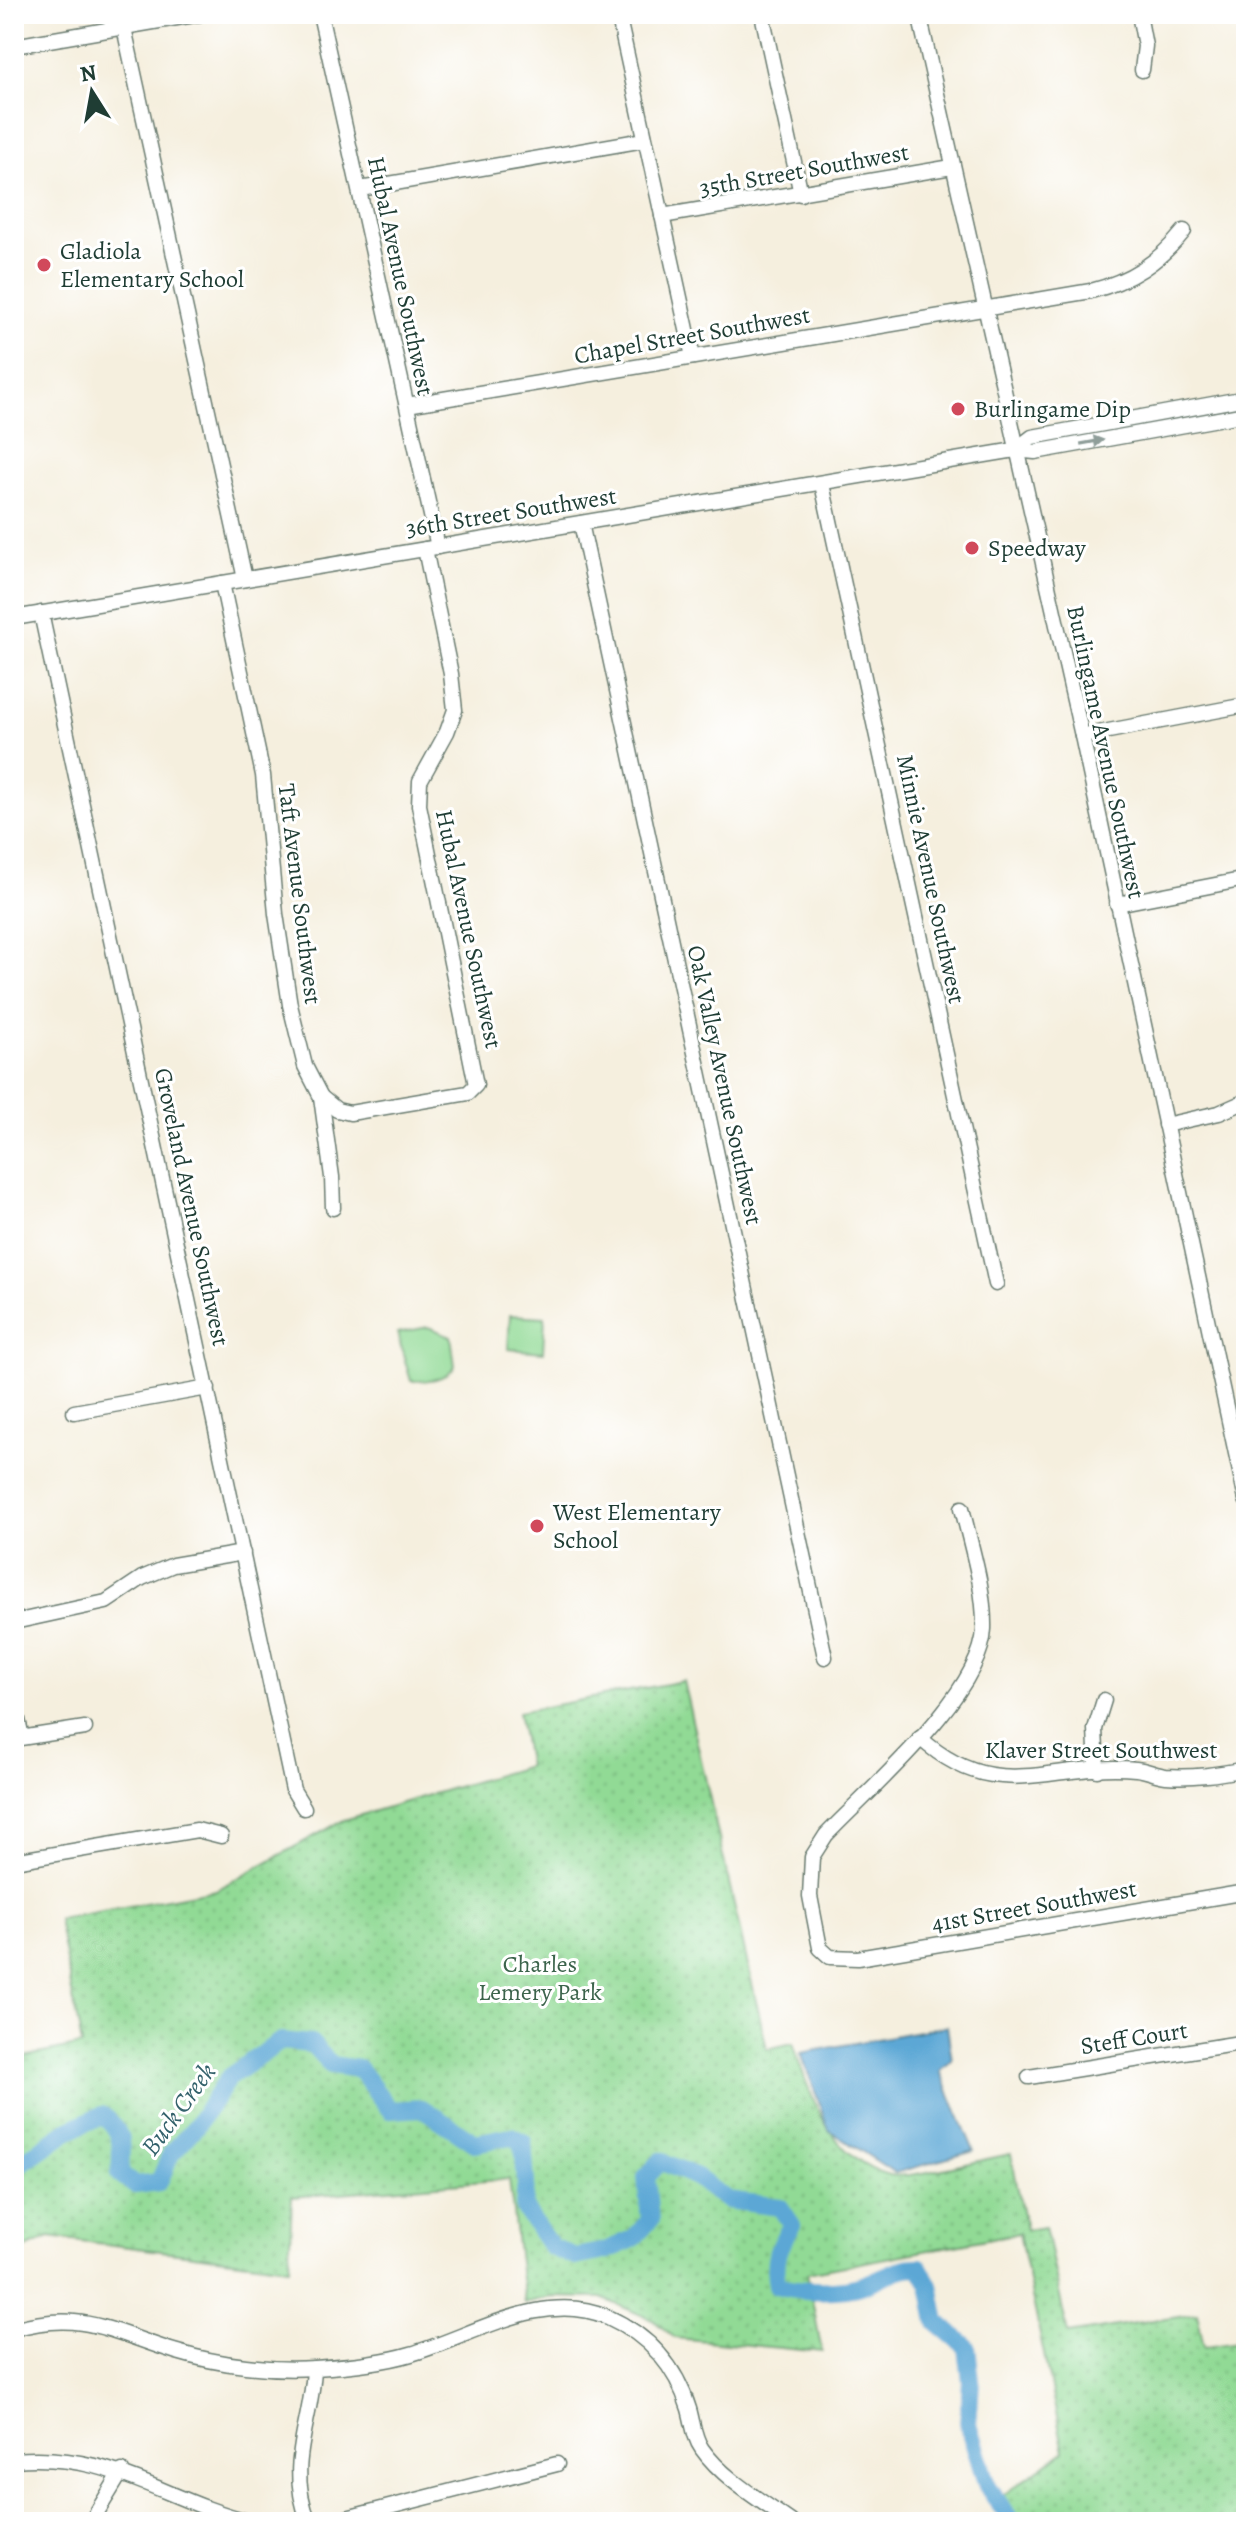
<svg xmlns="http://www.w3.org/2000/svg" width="1260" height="2536" font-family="Alegreya,serif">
<defs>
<pattern id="park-dots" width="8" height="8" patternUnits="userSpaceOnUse" patternTransform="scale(2)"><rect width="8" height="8" fill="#91da95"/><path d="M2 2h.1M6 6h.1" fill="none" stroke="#7dbc81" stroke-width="1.8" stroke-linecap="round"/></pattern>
</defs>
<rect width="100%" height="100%" fill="#fff"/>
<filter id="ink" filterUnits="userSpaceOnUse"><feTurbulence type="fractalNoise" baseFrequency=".0125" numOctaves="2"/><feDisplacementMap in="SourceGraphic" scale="16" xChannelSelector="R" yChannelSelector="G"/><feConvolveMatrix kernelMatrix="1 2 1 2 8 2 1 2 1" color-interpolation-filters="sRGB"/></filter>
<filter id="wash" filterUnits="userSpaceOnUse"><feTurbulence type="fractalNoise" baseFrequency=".006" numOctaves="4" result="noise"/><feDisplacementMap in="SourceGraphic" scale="32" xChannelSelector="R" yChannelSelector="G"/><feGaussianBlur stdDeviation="1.8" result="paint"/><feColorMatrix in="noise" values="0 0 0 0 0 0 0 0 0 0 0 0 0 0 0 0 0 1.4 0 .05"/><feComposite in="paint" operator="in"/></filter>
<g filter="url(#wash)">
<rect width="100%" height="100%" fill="#f5efde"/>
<g fill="#91da95" stroke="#588c64" stroke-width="2">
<path d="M510 1315 545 1317 543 1352 508 1349Z"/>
<path d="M428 1327 451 1336 455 1366C444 1381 429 1381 411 1381L397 1333Z"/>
</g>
<path fill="url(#park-dots)" stroke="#588c64" stroke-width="2" d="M683 1681 767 2049 793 2043C810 2095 829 2159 890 2175 908 2180 987 2158 1011 2154L1026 2230 1045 2227 1068 2334 1197 2313 1204 2347 1246 2341V2522H1016L999 2498 1064 2451 1019 2233 807 2273 822 2352 675 2338 653 2320 602 2298 550 2297 524 2303 509 2179 292 2197 289 2267 49 2237 14 2254V2059L82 2045 58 1919 216 1890 344 1820 528 1766 518 1712Z"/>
<path fill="#5ca7d5" stroke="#3e7284" stroke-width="2" d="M947 2026 952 2060 940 2071 974 2151 895 2173 829 2130 801 2053Z"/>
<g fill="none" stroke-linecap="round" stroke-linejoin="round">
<path stroke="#5ca7d5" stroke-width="18" d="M14 2168 67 2131 102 2115C125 2130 121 2149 120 2174L134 2185 159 2182 171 2154 196 2126 229 2077 281 2041 312 2044 331 2065 359 2069 390 2110 422 2108 475 2143 511 2136 523 2142 526 2183 524 2208 551 2247 575 2257 605 2251 633 2239 650 2220 646 2177 661 2161 696 2177 727 2200 780 2207 792 2225C778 2246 772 2260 777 2285 802 2292 841 2293 866 2284 885 2277 899 2266 920 2267L930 2285 937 2322 967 2347 971 2381 968 2424 987 2486 1012 2522"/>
</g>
</g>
<g filter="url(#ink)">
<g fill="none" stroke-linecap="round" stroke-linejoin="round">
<defs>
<g id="minor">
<path d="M121 14 245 579"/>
<path d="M320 14 438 547"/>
<path d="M618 14 693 357"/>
<path d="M762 14 801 194"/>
<path d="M919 14 1082 736 1246 1500"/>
<path d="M1139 14 1145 46 1142 70"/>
<path d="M14 46 200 14"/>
<path d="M360 189 644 140"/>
<path d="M662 216 952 167"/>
<path d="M407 405 1091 291C1130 281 1159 262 1184 231"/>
<path d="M1015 450 1032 437 1246 398"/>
<path d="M822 484 996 1284"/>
<path d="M581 523 825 1657"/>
<path d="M222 583 263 775 276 914 290 1005 305 1066 321 1097 332 1177 333 1208"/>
<path d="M41 613 293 1790 304 1808"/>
<path d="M14 618 1015 450 1035 452 1246 414"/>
<path d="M1082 736 1246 705"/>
<path d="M1117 904 1246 879"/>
<path d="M321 1097 337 1110 350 1113 468 1093 476 1085 419 805 420 781 447 732 455 710 451 674 425 549"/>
<path d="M1165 1125 1219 1113 1246 1101"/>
<path d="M74 1412 208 1388"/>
<path d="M962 1508C971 1547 985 1589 984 1629 982 1693 871 1788 826 1835L812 1857 810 1896 820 1948 830 1957 858 1958 1246 1892"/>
<path d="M14 1622 106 1602 142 1578 173 1565 243 1553"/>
<path d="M14 1702 22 1737"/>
<path d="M920 1738C997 1807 1049 1761 1136 1769 1147 1770 1156 1775 1166 1776 1194 1778 1219 1774 1246 1769"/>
<path d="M14 1739 85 1728"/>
<path d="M1097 1770 1095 1729 1104 1700"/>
<path d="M14 1861 197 1830 221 1836"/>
<path d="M1029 2077 1246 2042"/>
<path d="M14 2329C82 2309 114 2333 177 2352 220 2365 271 2371 315 2368 347 2366 381 2363 411 2354 473 2336 543 2289 608 2317 650 2336 676 2366 689 2409 693 2423 694 2438 702 2449 723 2479 762 2501 791 2522"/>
<path d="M14 2460C113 2451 164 2501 252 2522"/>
<path d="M91 2522 122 2471"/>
<path d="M309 2522C285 2463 312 2425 314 2368"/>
<path d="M331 2522 557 2464"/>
</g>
</defs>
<use href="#minor" stroke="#6a7b70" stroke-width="17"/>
<use href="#minor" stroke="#fff" stroke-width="14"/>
</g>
<defs><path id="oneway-solid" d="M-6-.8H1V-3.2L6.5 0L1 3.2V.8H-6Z" transform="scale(2)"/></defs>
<use fill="#8f9e9a" href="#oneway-solid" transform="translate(1092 442) rotate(-10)"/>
</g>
<g fill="#d1495b" stroke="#fff" stroke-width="3">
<circle cx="44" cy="265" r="8"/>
<circle cx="958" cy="409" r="8"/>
<circle cx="972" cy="548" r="8"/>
<circle cx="537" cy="1526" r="8"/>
</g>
<g text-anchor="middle" stroke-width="6" stroke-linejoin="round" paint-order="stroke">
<g font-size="24" fill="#1f3d34" stroke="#fff">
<text transform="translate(804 170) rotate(-10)" y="8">35th Street Southwest</text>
<text transform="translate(401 276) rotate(78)" y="8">Hubal Avenue Southwest</text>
<text transform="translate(692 335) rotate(-10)" y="8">Chapel Street Southwest</text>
<text transform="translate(511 512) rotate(-9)" y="8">36th Street Southwest</text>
<text transform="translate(1106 752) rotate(78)" y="8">Burlingame Avenue Southwest</text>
<text transform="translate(931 879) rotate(78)" y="8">Minnie Avenue Southwest</text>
<text transform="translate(300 894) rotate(83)" y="8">Taft Avenue Southwest</text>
<text transform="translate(469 929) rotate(78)" y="8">Hubal Avenue Southwest</text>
<text transform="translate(725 1085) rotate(78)" y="8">Oak Valley Avenue Southwest</text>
<text transform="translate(192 1207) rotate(78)" y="8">Groveland Avenue Southwest</text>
<text x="1101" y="1758">Klaver Street Southwest</text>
<text transform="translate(1034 1906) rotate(-10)" y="8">41st Street Southwest</text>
<text transform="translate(1134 2038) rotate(-9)" y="8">Steff Court</text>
</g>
<g font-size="24" fill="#1f3d34" stroke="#fff" text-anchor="start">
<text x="60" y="259">Gladiola<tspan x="60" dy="28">Elementary School</tspan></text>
<text x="974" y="417">Burlingame Dip</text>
<text x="988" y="556">Speedway</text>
<text x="553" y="1520">West Elementary<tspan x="553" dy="28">School</tspan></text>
</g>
<g font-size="24" fill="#3c644c" stroke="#fff">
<text x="540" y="1972">Charles<tspan x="540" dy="28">Lemery Park</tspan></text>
</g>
<g font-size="26" font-style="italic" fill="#34626c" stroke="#fff">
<text transform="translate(178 2109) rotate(-54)" y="9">Buck Creek</text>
</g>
</g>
<rect width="1260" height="2536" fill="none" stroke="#fff" stroke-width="48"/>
<g transform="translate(92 92) rotate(349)" stroke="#ffffff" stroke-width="6" paint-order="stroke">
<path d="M0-6L14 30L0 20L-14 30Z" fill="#1f3d34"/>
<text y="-12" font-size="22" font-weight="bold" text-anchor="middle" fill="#1f3d34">N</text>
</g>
</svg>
